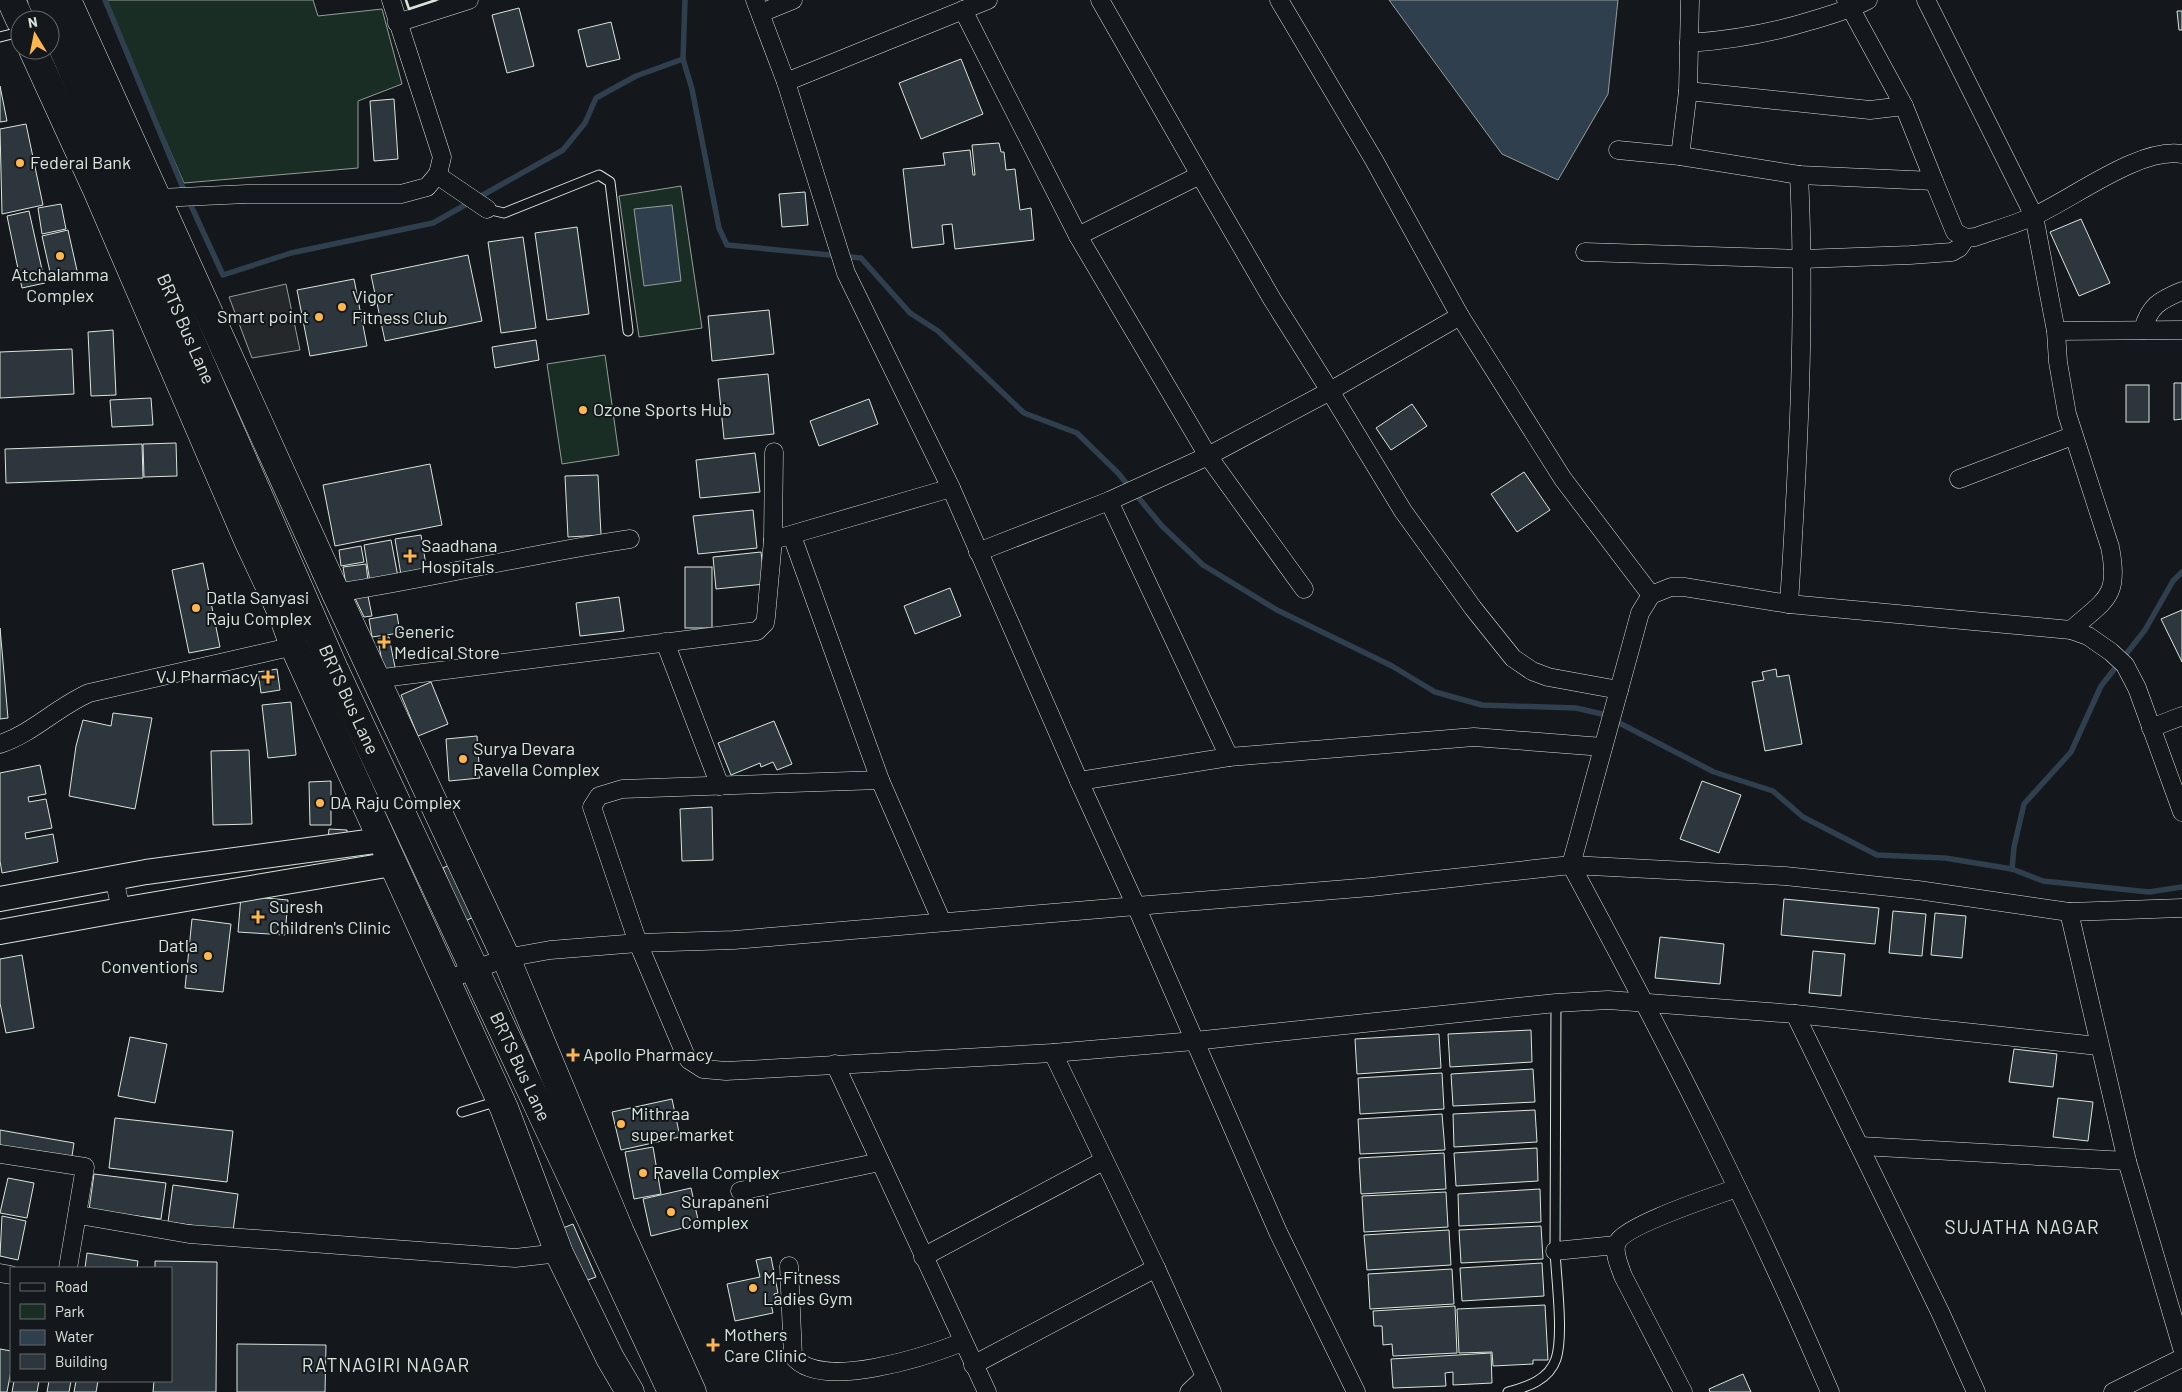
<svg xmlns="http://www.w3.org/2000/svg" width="2182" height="1392" font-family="Barlow,sans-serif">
<rect width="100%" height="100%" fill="#14181c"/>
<g fill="#1a2d24" stroke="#939e99">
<path d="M104 0H313L318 16 382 9 402 84 358 101V168L184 183Z"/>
<path d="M681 186 702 328 639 337 619 196Z"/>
<path d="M605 355 619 455 562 464 547 364Z"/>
</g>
<path fill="#24282b" stroke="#939e99" d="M286 284 300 350 252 358 229 297Z"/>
<g fill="#2f3f4d" stroke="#939e99">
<path d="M1389 0H1618L1608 94 1558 180 1502 154Z"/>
<path d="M672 205 681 281 644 286 634 209Z"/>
</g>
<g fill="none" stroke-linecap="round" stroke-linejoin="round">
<g stroke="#2f3f4d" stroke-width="5.5">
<path d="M105 0 183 188 223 275 291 253 433 223 563 150 585 123 596 98 636 76 683 59 692 89 719 228 727 245 861 258 910 313 938 331 1024 413 1077 433 1118 473 1162 526 1203 565 1277 610 1392 666 1435 692 1482 705 1576 708 1602 714 1714 772 1773 791 1803 817 1877 855 1945 858 2012 869 2043 881 2149 892 2182 887"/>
<path d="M683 59 685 0"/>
<path d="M2012 869 2014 847 2024 804 2071 752 2101 686 2145 630 2173 581 2182 572"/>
</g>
</g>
<g fill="#2c363c" stroke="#d8e6dc">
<path d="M519 8 534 66 507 73 492 15Z"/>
<path d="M2177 11H2182V30H2179Z"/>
<path d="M611 22 620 59 587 67 578 30Z"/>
<path d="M961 59 983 114 921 139 899 83Z"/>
<path d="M0 86 7 121 0 122Z"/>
<path d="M394 99 398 159 374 161 370 101Z"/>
<path d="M26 124 43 205 2 214 0 129Z"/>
<path d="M999 143 1001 152H1004L1006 170 1015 169 1020 210 1031 208 1034 240 955 249 952 224 942 225 944 244 912 248 903 169 945 165 943 153 970 150 973 175H975L972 145Z"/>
<path d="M805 192 808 225 782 227 779 194Z"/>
<path d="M61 204 66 229 42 234 38 208Z"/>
<path d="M29 211 45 283 22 288 7 216Z"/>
<path d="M2081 219 2110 283 2079 296 2050 232Z"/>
<path d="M577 227 589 314 547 320 535 233Z"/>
<path d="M68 230 78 275 52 281 42 236Z"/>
<path d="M523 237 536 328 501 333 488 242Z"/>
<path d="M468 255 482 321 385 341 371 275Z"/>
<path d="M354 279 367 346 310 356 297 290Z"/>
<path d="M769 310 774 354 712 361 708 316Z"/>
<path d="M113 330 116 395 91 396 88 332Z"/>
<path d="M536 340 539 360 495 368 492 347Z"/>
<path d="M72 349 74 394 0 398V352Z"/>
<path d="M768 374 774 434 724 439 718 379Z"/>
<path d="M2174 383H2182V419L2174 420Z"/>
<rect x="2126" y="385" width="23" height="37"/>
<path d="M151 398 153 425 112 427 110 400Z"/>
<path d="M869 399 878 424 819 446 810 421Z"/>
<path d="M1412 404 1427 426 1391 450 1376 428Z"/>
<path d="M176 443 177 476 144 477 143 444Z"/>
<path d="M142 444 143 478 6 483 5 449Z"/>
<path d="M755 453 760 492 700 498 696 460Z"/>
<path d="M430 464 442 525 335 546 323 485Z"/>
<path d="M1524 472 1550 510 1517 532 1491 494Z"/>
<path d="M598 475 601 535 568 537 565 476Z"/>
<path d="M753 510 757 548 698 554 693 516Z"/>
<path d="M421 535 427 571 401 575 395 539Z"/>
<path d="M391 540 398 577 370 582 364 545Z"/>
<path d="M361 546 364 562 341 566 339 550Z"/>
<path d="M761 552 765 584 716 589 713 557Z"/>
<path d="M203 563 220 647 189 653 172 570Z"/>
<path d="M366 564 368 581 346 585 343 567Z"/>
<rect x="685" y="567" width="27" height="61"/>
<path d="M950 588 961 616 915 634 904 606Z"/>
<path d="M368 596 372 616 364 617 355 598Z"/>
<path d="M619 597 624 631 580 636 576 603Z"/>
<path d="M2182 610V662L2161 619Z"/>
<path d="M397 614 400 633 372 637 369 619Z"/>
<path d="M0 628 8 718 0 719Z"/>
<path d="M389 637 396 672 384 674 378 639Z"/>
<path d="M277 669 280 690 261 693 258 672Z"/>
<path d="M1776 669 1777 677 1789 675 1802 744 1765 751 1752 682 1764 680 1762 672Z"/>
<path d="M431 682 448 724 418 736 401 695Z"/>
<path d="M291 702 296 755 268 758 262 705Z"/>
<path d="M113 713 152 718 135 809 69 796 76 746 83 720 111 726Z"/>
<path d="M774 721 792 764 777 770 773 762 761 767 760 763 731 775 718 743Z"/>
<path d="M477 736 480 778 449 781 446 739Z"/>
<path d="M249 750 252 824 213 825 211 751Z"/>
<path d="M40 765 46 794 28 797 29 802 46 799 52 828 25 833 26 839 53 834 58 862 2 873 0 861V773Z"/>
<path d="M331 781V825H310L309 782Z"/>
<path d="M1702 781 1741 795 1719 853 1680 839Z"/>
<path d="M712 807 713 860 682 861 680 809Z"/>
<path d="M329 829 347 830V841L328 840Z"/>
<path d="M453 863 476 916 465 921 443 868Z"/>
<path d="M241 896 288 900 285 935 238 932Z"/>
<path d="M1784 899 1879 908 1875 944 1781 935Z"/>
<path d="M1893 911 1926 914 1922 956 1889 953Z"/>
<path d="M1935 913 1966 916 1962 958 1931 955Z"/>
<path d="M192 919 231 924 223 992 185 988Z"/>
<path d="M1660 937 1724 944 1720 984 1655 978Z"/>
<path d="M1813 951 1845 954 1841 996 1809 993Z"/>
<path d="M22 955 34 1028 6 1033 0 1003V959Z"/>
<path d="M1531 1030 1532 1062 1450 1067 1448 1034Z"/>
<path d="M1439 1034 1441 1068 1357 1074 1355 1039Z"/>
<path d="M130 1037 167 1044 155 1103 118 1096Z"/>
<path d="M2014 1049 2057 1054 2053 1087 2009 1082Z"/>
<path d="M1533 1069 1535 1102 1453 1106 1451 1074Z"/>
<path d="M1442 1073 1444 1109 1360 1114 1358 1078Z"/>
<path d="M2058 1098 2093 1102 2088 1141 2053 1137Z"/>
<path d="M672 1099 680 1137 621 1150 612 1112Z"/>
<path d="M1535 1110 1537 1142 1454 1147 1453 1114Z"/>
<path d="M1442 1114 1445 1150 1360 1154 1358 1119Z"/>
<path d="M115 1118 233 1131 227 1182 109 1168Z"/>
<path d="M0 1130 74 1143 71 1162 0 1149Z"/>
<path d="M653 1147 661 1194 634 1199 625 1152Z"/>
<path d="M1537 1148 1538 1181 1456 1186 1454 1153Z"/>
<path d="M1444 1153 1446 1189 1361 1194 1359 1158Z"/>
<path d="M94 1174 166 1183 161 1219 89 1210Z"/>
<path d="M8 1178 34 1183 27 1218 0 1213Z"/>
<path d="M173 1185 238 1194 233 1231 168 1222Z"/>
<path d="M691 1188 699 1224 651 1236 643 1199Z"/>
<path d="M1540 1189 1541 1222 1459 1226 1458 1194Z"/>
<path d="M1446 1192 1448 1227 1364 1232 1362 1196Z"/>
<path d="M2 1216 26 1221 18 1260 0 1256Z"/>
<path d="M573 1224 596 1277 585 1281 563 1228Z"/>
<path d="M1541 1226 1543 1259 1461 1263 1459 1230Z"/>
<path d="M1449 1230 1451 1265 1367 1270 1364 1235Z"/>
<path d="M87 1253 138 1261 137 1268H85Z"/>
<path d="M771 1257 778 1293 774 1294 776 1303 771 1304 773 1313 735 1321 727 1284 760 1277 756 1260Z"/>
<path d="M155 1261 217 1262 216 1392H153L154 1381H171V1268H155Z"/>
<path d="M1542 1263 1544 1296 1462 1301 1460 1268Z"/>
<path d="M1452 1269 1454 1304 1370 1309 1368 1274Z"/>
<path d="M1545 1305 1548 1360H1533V1364L1493 1366 1492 1352 1459 1353 1457 1309Z"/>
<path d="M1455 1306 1457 1353 1393 1356 1392 1344 1383 1345 1382 1326H1374L1373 1311Z"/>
<path d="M237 1344 326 1345 325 1392H237Z"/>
<path d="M0 1349 11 1351V1371L7 1392H0Z"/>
<path d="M1491 1353 1492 1383 1453 1385V1372L1445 1373 1446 1386 1393 1388 1391 1359Z"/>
<path d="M1743 1374 1751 1392H1710L1709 1389Z"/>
<path d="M14 1381H39L37 1392H12Z"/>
<path d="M49 1381H71L69 1392H47Z"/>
<path d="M76 1381H98L96 1392H74Z"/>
</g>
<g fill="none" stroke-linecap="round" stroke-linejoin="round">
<defs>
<g id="lane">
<path d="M0 37 20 32"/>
<path d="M487 209 504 213 599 175 610 182 628 331"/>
<path d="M462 1112 498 1101"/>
<path d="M1508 1392C1527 1387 1549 1380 1556 1359 1564 1335 1556 1277 1555 1250 1555 1167 1556 1085 1556 1003"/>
</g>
<g id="street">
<path d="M755 0 786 82 846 273 951 488"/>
<path d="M1100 0 1200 175"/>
<path d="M1279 0 1374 160 1460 316 1563 479 1651 595"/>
<path d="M1926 0 2034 216 2056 331 2058 362 2067 414 2110 547C2120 597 2106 599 2071 630"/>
<path d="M963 10 1078 236 1208 456 1304 589"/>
<path d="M761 13 793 0"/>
<path d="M397 23 469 0"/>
<path d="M1689 43C1733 40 1768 34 1810 21 1830 15 1849 10 1868 0"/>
<path d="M786 82 988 0"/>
<path d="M1688 91 1870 110 1904 106"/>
<path d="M1618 150 1680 156 1799 175"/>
<path d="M1680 156 1688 91 1690 0"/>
<path d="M437 175 487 209"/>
<path d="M1934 181 1955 232 1966 238 1975 237C1995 230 2017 224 2036 215 2075 197 2140 147 2182 154"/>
<path d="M159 198 247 194H401L427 187 438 174 442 157 391 0"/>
<path d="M1078 236 1200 175 1272 299 1330 391 1460 316"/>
<path d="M1585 252 1803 259 1910 255 1952 252 1959 248 1966 238"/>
<path d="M2143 330C2149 306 2160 300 2182 291"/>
<path d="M2056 331 2182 330"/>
<path d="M1959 479 2072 436"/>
<path d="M792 536 880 780 622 789 599 796 592 807 638 943 685 1054 689 1060 703 1069 726 1071 1053 1053 1194 1041 1556 1003 1608 1000 1795 1014 2098 1046"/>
<path d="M773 540 951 488 1079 781 1229 757 1109 501 1208 456 1330 391 1403 511 1473 608 1513 658 1532 671 1548 677 1619 690"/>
<path d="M978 552 1109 501"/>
<path d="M337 596 348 591C442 576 535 553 630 539"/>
<path d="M1789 604C1798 461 1806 317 1799 175L1934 181 1904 106 1846 0"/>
<path d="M665 642 720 786"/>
<path d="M375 679 757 631 765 623 766 617 773 540 774 452"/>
<path d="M2151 728 2182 716"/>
<path d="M0 744C33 733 57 707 89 693L294 646"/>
<path d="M1229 757 1474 737 1603 747"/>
<path d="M880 780 942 922"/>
<path d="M114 878 121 910"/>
<path d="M2069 912 2127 1161 2182 1348"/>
<path d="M446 980 506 958 550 950 638 943 734 940 1136 906 1079 781"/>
<path d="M1795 1014 1941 1314 1976 1392"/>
<path d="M1053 1053 1156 1268 1212 1392"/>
<path d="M835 1064 987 1392"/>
<path d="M1861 1146 2127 1161"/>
<path d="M0 1154 85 1167 68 1268"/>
<path d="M740 1191 880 1162"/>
<path d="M79 1215 189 1234 515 1258 559 1253"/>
<path d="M1555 1251 1616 1245"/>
<path d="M923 1257 1103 1161"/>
<path d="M789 1266 793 1356C820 1392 927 1356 963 1342"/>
<path d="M0 1273 11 1275"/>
<path d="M973 1365 1156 1268"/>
<path d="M1189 1392 1205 1377"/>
<path d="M1356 1392 1278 1232 1136 906 1371 887 1571 865 1785 876 1918 890 2069 912 2182 908"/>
<path d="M1683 1392 1623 1276C1620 1267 1614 1255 1616 1245 1621 1226 1715 1196 1737 1188"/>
<path d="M1830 1392C1753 1211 1664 1037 1571 865L1640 613 1651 595 1671 587H1684L1789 604 2071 630 2088 636 2111 652 2125 665 2137 688 2182 812"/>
<path d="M2113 1392 2182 1358"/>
</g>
<g id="secondary">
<path d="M0 899 146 872 382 840"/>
<path d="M0 932 121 910 392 864"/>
</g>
<g id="primary">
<path d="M11 0 20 20"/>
<path id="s1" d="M42 0 335 671 672 1392"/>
<path d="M67 0 337 596 506 958 620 1232 692 1392"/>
<path d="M33 50 97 190 247 538 282 613 294 646 504 1108 559 1253 610 1358 630 1392"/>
</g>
</defs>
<use href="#lane" stroke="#d8e6dc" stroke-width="11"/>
<use href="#street" stroke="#d8e6dc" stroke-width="19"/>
<use href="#secondary" stroke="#d8e6dc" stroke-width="26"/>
<use href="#primary" stroke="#d8e6dc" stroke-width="29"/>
<use href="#lane" stroke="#14181c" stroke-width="9"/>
<use href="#street" stroke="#14181c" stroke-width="18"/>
<use href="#secondary" stroke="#14181c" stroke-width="24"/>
<use href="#primary" stroke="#14181c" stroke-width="28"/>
<path stroke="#d8e6dc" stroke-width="2.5" d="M406 0 409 9 436 0"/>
</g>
<g fill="#ffb74d" stroke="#14181c" stroke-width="2">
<circle cx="20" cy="163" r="5"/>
<circle cx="60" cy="256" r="5"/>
<circle cx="342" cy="307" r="5"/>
<circle cx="319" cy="317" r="5"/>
<circle cx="583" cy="410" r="5"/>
<path d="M407.5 548.5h5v5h5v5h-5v5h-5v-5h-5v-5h5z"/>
<circle cx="196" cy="608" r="5"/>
<path d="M381.5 634.5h5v5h5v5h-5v5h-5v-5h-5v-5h5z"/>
<path d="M265.5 669.5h5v5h5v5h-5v5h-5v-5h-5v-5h5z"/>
<circle cx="463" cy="759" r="5"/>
<circle cx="320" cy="803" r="5"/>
<path d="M255.5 909.5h5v5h5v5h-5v5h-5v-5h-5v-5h5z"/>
<circle cx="208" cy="956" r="5"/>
<path d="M570.5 1047.5h5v5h5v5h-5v5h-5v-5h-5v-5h5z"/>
<circle cx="621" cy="1124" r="5"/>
<circle cx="643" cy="1173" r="5"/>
<circle cx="671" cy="1212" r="5"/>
<circle cx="753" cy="1288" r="5"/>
<path d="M710.5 1337.5h5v5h5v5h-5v5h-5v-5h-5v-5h5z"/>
</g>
<g text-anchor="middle" stroke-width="4" stroke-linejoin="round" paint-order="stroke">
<g font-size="18" fill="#d8e6dc" stroke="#14181c" text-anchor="start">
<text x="30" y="169">Federal Bank</text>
<text x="60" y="281" text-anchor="middle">Atchalamma<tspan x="60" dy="21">Complex</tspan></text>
<text x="352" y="303">Vigor<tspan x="352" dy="21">Fitness Club</tspan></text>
<text x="309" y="323" text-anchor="end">Smart point</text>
<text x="593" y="416">Ozone Sports Hub</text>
<text x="421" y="552">Saadhana<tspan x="421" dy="21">Hospitals</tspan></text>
<text x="206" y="604">Datla Sanyasi<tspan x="206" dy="21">Raju Complex</tspan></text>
<text x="394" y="638">Generic<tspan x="394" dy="21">Medical Store</tspan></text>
<text x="258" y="683" text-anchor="end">VJ Pharmacy</text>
<text x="473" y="755">Surya Devara<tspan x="473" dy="21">Ravella Complex</tspan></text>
<text x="330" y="809">DA Raju Complex</text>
<text x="269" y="913">Suresh<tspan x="269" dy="21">Children's Clinic</tspan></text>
<text x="198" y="952" text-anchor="end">Datla<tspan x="198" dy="21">Conventions</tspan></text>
<text x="583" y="1061">Apollo Pharmacy</text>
<text x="631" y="1120">Mithraa<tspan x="631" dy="21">super market</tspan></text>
<text x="653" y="1179">Ravella Complex</text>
<text x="681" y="1208">Surapaneni<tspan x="681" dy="21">Complex</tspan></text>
<text x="763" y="1284">M-Fitness<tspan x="763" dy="21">Ladies Gym</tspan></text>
<text x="724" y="1341">Mothers<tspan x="724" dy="21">Care Clinic</tspan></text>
</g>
<g font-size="18" fill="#d8e6dc" stroke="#14181c">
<text dy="6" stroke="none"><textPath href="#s1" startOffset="359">BRTS Bus Lane</textPath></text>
<text dy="6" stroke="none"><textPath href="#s1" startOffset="764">BRTS Bus Lane</textPath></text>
<text dy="6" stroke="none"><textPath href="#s1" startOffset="1169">BRTS Bus Lane</textPath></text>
</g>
<g font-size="19" letter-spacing="1" fill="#d8e6dc" stroke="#14181c">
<text x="2022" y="1234">SUJATHA NAGAR</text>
<text x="386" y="1372">RATNAGIRI NAGAR</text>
</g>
</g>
<rect x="10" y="1267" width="162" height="115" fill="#14181c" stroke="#626a69"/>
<rect x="20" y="1283" width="25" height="8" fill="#14181c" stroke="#626a69"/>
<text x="55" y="1292" font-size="15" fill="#d8e6dc">Road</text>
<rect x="20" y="1304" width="25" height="15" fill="#1a2d24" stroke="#626a69"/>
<text x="55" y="1317" font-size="15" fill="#d8e6dc">Park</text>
<rect x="20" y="1330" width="25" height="15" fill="#2f3f4d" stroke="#626a69"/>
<text x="55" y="1342" font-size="15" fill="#d8e6dc">Water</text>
<rect x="20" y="1354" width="25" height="15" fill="#2c363c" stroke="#626a69"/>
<text x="55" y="1367" font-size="15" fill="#d8e6dc">Building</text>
<g transform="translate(35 35) rotate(350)"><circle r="24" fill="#14181c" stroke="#626a69"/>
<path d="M0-4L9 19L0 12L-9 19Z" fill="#ffb74d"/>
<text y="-8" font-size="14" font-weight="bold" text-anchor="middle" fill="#d8e6dc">N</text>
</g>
</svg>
